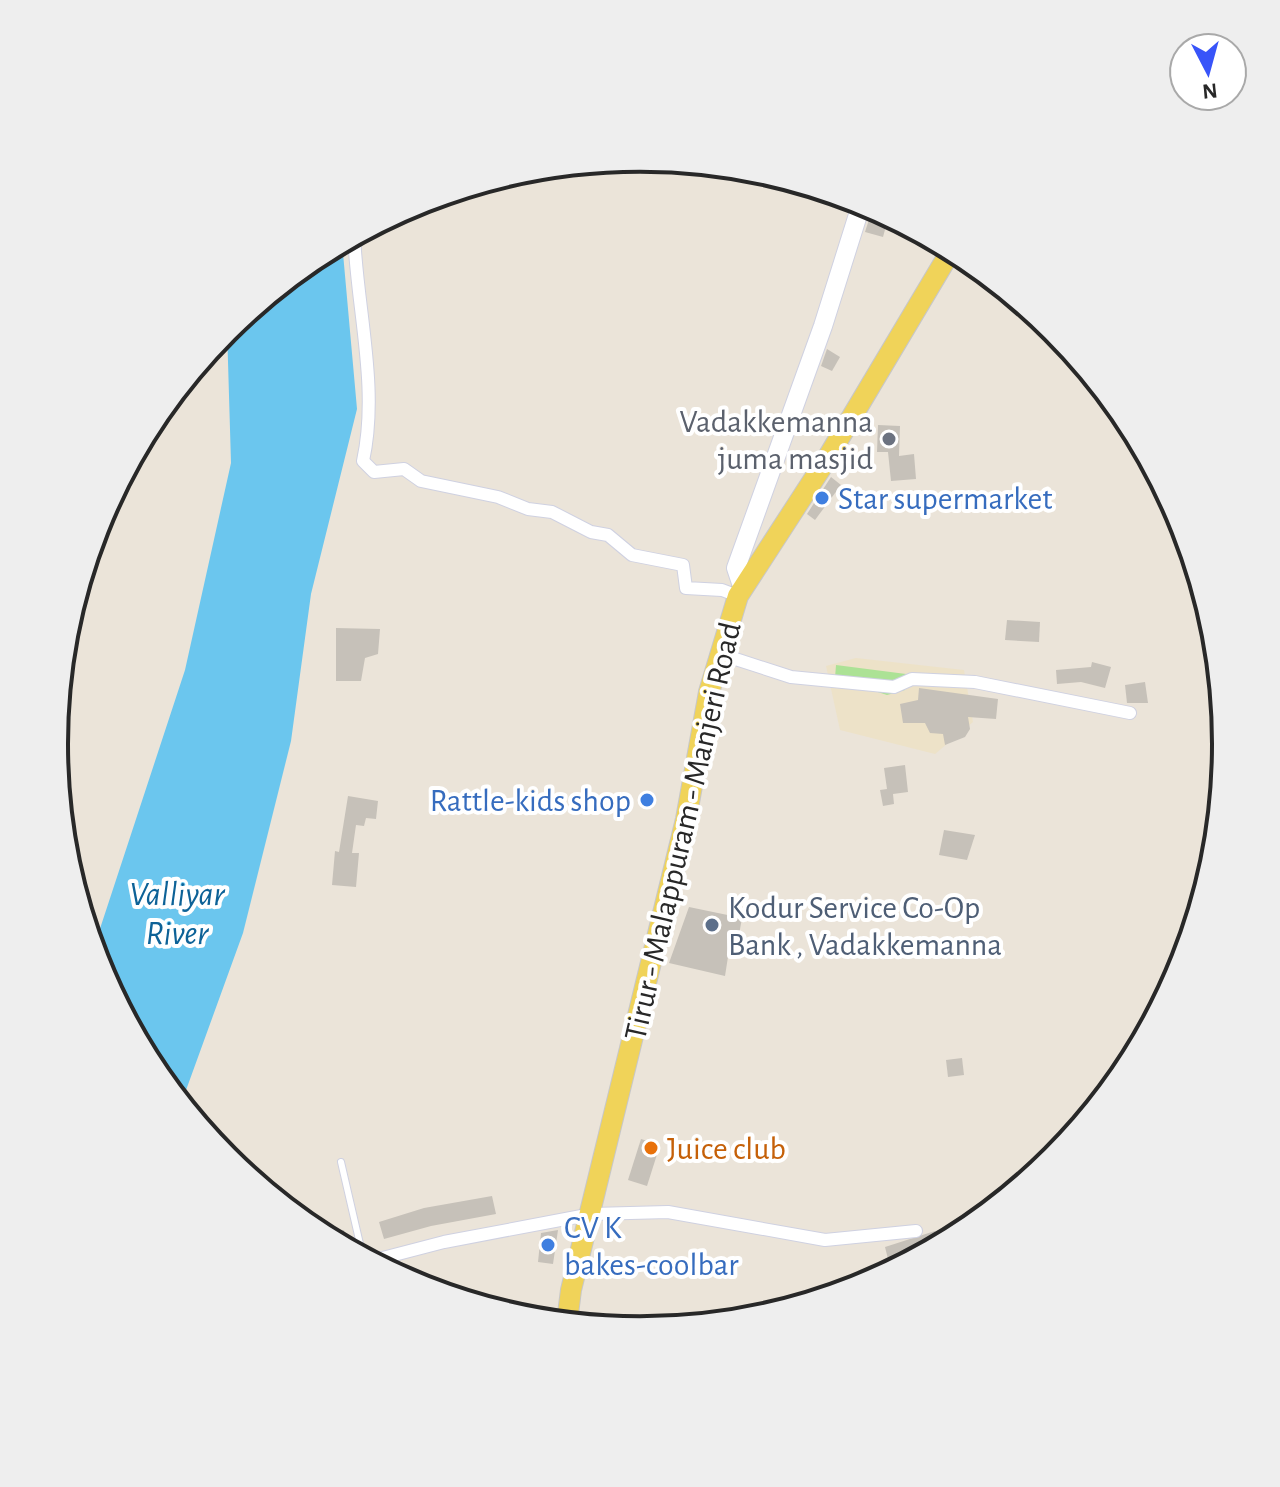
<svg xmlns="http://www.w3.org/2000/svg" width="1280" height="1487" font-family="'Alegreya Sans',sans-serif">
<rect width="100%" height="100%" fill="#ebe4d9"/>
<path fill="#ede2c8" d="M856 658 964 670 973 722 935 754 840 730 826 666Z"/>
<path fill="#ace295" d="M836 665 906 674 905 690 887 695 835 678Z"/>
<path fill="#6bc6ee" d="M342 242 357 409 311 594 291 741 243 933 181 1104 153 1069 98 967 93 950 185 670 231 463 227 328 315 256Z"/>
<g fill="#c6c1b9">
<path d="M873 207 889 215 883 237 865 232Z"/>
<path d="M827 349 840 357 832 371 821 366Z"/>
<path d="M878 425 900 426 899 456 914 454 916 479 891 481 888 452H877Z"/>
<path d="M831 477 841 485 815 520 807 514Z"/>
<path d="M1007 620 1040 622 1039 642 1005 640Z"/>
<path d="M336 628 380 629 378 654 365 658 361 681H336Z"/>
<path d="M1092 662 1111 667 1105 688 1081 682 1057 684 1056 670 1091 667Z"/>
<path d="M1145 682 1148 703H1127L1125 685Z"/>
<path d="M919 688 998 699 996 719 968 717 970 729 965 737 945 745 943 734 930 733 925 723H903L900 704 918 700Z"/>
<path d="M905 765 908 792 893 794 894 804 883 806 880 790 887 789 884 768Z"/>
<path d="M348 796 378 801 376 819 366 818 364 826 356 825 352 853H359L356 887 332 885 335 851 339 852Z"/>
<path d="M944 830 975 835 967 860 939 855Z"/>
<path d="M689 907 742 918 737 946 730 944 725 976 669 963Z"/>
<path d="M962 1058 964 1075 948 1077 946 1060Z"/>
<path d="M641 1139 660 1145 647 1186 628 1180Z"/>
<path d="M492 1196 496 1214 431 1226 384 1239 379 1222 424 1208Z"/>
<path d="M344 1230 348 1248 323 1235Z"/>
<path d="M558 1230 553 1264 538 1262 541 1233Z"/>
<path d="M935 1231 942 1243 891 1271 885 1247Z"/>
</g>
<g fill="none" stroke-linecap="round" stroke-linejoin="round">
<defs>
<path id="service" d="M341 1162 363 1257"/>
<g id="minor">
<path d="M354 235C357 309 379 388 363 461L374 472 404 469 421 481 498 497 528 509 552 512 591 532 608 535 632 555 683 565 686 588 722 590 738 596"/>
<path d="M720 654 791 677 894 687 912 679 975 682 1130 713"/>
<path d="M371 1261 444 1242 592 1214 668 1212 825 1240 916 1231"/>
</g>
<path id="secondary" d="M743 589 736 568 823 326 862 202"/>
<path id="primary" d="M567 1322 571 1290 686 819 709 692 738 596 825 462 952 249"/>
</defs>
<use href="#service" stroke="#cfd1e1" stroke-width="8"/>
<use href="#minor" stroke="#cfd1e1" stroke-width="14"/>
<use href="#secondary" stroke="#cfd1e1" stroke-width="20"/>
<use href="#primary" stroke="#c7c7c7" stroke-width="22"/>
<use href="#service" stroke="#fff" stroke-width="6"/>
<use href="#minor" stroke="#fff" stroke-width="12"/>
<use href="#secondary" stroke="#fff" stroke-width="18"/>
<use href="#primary" stroke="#f0d359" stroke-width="20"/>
</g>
<circle fill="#6b7280" stroke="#fff" stroke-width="3" cx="889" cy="439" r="8"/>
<g fill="#3f7fe0" stroke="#fff" stroke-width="3">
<circle cx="822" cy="498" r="8"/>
<circle cx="647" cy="800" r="8"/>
<circle cx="548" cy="1245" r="8"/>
</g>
<circle fill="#5c6f8a" stroke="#fff" stroke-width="3" cx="712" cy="925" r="8"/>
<circle fill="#e8710a" stroke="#fff" stroke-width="3" cx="651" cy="1148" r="8"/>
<g text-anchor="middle" stroke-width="8" stroke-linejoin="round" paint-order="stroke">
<g font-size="32" fill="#5b616d" stroke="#fff" text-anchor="end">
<text x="873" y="432">Vadakkemanna<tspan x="873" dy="37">juma masjid</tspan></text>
</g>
<g font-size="32" fill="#366cbe" stroke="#fff" text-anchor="start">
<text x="838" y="509">Star supermarket</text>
<text x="631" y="811" text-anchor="end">Rattle-kids shop</text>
<text x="564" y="1238">CV K<tspan x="564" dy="37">bakes-coolbar</tspan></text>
</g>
<g font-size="32" fill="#282828" stroke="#fff">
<text transform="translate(682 831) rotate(-77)" y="11">Tirur - Malappuram - Manjeri Road</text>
</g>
<g font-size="32" fill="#4e5e75" stroke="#fff" text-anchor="start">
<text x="728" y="918">Kodur Service Co-Op<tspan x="728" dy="37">Bank , Vadakkemanna</tspan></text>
</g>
<g font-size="32" fill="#c56008" stroke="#fff" text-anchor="start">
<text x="667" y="1159">Juice club</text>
</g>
<g font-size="34" font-style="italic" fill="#0d6297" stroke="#fff">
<text x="177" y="905">Valliyar<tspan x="177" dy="39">River</tspan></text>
</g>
</g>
<path d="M0 0H1280V1487H0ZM68 744a572 572 0 1 1 1144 0a572 572 0 1 1-1144 0Z" fill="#eee" fill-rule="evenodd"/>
<path fill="none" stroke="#282828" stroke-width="4" d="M68 744a572 572 0 1 1 1144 0a572 572 0 1 1-1144 0Z"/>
<g transform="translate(1208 72) rotate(174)"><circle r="38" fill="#ffffff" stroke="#a9a9a9" stroke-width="2"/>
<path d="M0-6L14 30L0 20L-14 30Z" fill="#3854f9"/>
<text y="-12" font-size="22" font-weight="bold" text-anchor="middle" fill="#282828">N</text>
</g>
</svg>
